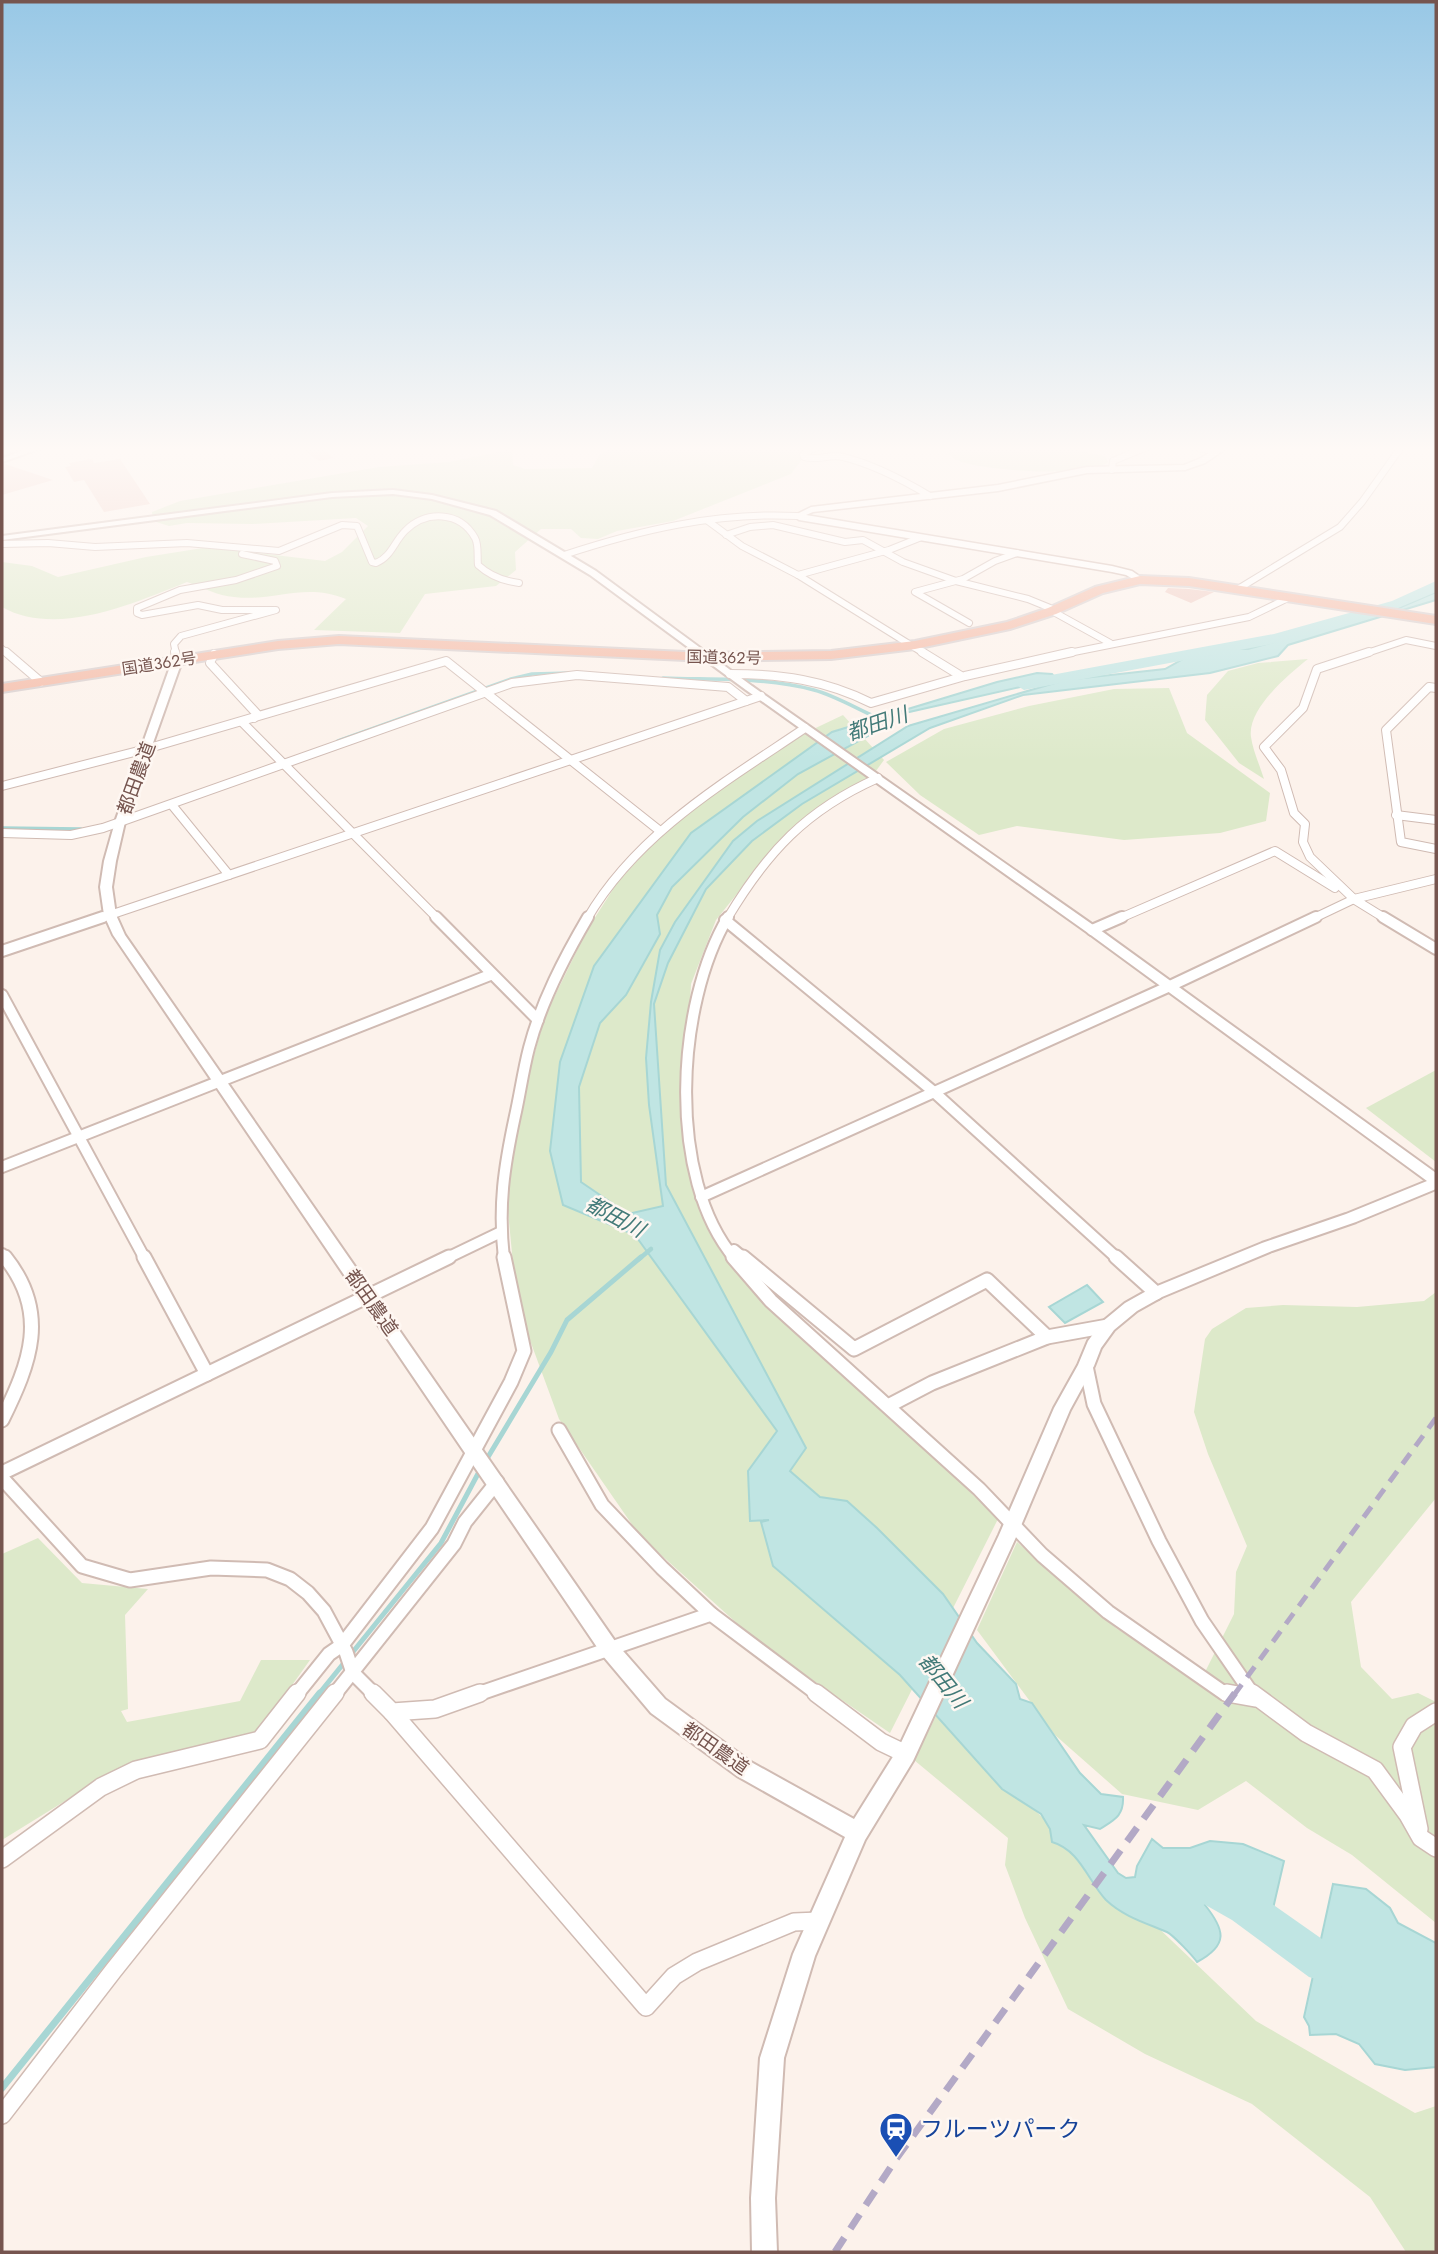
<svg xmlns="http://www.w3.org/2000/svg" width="1438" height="2254" font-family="Jost,'Noto Sans JP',sans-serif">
<rect width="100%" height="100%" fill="#fcf2eb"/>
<g fill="#dde9ca">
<path d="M621 446H845L806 454 791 474 673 521 617 531 598 539 581 538 571 529H541L515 552 516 570 496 586 425 594 400 633 314 630 346 599C304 582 275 602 234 597 218 596 202 587 187 582 134 603 57 638 2 607V562L32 566 58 577 146 557 209 547 325 561 342 552 368 526 356 518 253 524 187 523 169 526 153 521 152 512 180 501 379 467 449 462 512 449 513 465 525 469 592 468 600 454Z"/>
<path d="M942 446H1054L1105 456 1108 462C1092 478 978 471 957 460 954 459 951 456 948 454L951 449Z"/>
<path d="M1308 659C1289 674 1247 709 1251 737 1253 751 1260 766 1264 779L1239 763 1205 720 1207 695 1228 671 1258 663Z"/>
<path d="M1169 688 1187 733 1270 793 1266 821 1220 833 1124 840 1017 826 979 835 920 795 886 762 944 729 1029 706 1114 689Z"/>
<path d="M843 715 884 760 873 775 780 840 716 920 691 984 686 1074 688 1125 713 1225 727 1256 998 1519 890 1733 760 1644 640 1536 559 1419 517 1305 507 1201 514 1127 545 1016 587 930 617 883 670 825 747 769 801 735Z"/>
<path d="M1436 1070V1162L1366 1108Z"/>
<path d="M1436 1292V1498L1351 1602 1361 1667 1392 1699 1418 1693 1436 1702V1923L1352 1855 1307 1828 1246 1781 1198 1810 1122 1794 1055 1735 977 1630 1017 1542 1116 1628 1200 1682 1234 1614 1236 1572 1247 1546 1208 1454 1194 1412 1205 1339 1212 1329 1246 1308 1283 1305 1357 1307 1424 1301Z"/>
<path d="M38 1538 82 1583 148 1589 125 1615 128 1709 121 1711 127 1722 240 1701 261 1660H310L255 1737 119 1772 78 1793 2 1840V1554Z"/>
<path d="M936 1716 1256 2021 1415 2113 1436 2106V2252H1406L1370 2197 1252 2104 1145 2054 1068 2009 1025 1918 1005 1865 1008 1838 914 1760Z"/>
</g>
<g fill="#c0e5e3" stroke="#a7d6d4" stroke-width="2">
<path d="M1436 592V600L1288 645 1278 656 1210 673 1023 695 930 728 802 804 752 841 706 889 668 963 654 1004 666 1185 806 1448 790 1471 820 1497 847 1501 877 1528 943 1594 977 1643 1016 1684 1020 1699 1032 1703 1080 1773 1101 1794 1123 1797C1124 1816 1114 1820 1100 1829L1084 1825 1118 1873 1126 1878 1135 1877 1137 1866 1152 1839 1163 1848H1190L1210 1841 1243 1844 1284 1861 1272 1913 1215 1896 1205 1905C1225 1930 1229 1945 1197 1962 1193 1956 1173 1935 1167 1932 1146 1923 1124 1917 1106 1900 1088 1881 1080 1850 1052 1842L1050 1829 1041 1814 1002 1789 900 1675 773 1566 761 1522 769 1520 750 1521 748 1471 777 1431 635 1235 563 1205 550 1151 560 1062 594 966 691 833 832 732 997 682 1037 673 1052 674 1056 679 896 715 879 730 798 774 743 817 672 887 657 915 660 934 626 995 600 1023 579 1087 581 1182 628 1214 663 1206 649 1105 646 1058 651 1002 660 950 675 922 733 841 757 821 908 726 1065 680 1165 669 1201 649H1248L1401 607Z"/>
<path d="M1087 1285 1103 1302 1065 1323 1049 1307Z"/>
<path d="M1333 1884 1366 1889 1390 1908 1398 1923 1436 1943V2067L1405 2070 1375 2064 1359 2044 1336 2034 1310 2035 1309 2026 1304 2017Z"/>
</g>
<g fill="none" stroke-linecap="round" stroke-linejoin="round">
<g stroke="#a7d6d4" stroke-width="3.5">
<path d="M663 678C713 680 765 677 814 690 836 696 857 709 878 718"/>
<path d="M338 741 511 679 532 674 570 673"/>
<path d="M2 828 81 829"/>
</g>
<path stroke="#a7d6d4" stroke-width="4.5" d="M639 1259 651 1249"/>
<g stroke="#a7d6d4" stroke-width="5">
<path d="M485 1462 551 1352 567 1320 641 1257"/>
<path d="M318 1695 441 1543 480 1470"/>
</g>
<path stroke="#a7d6d4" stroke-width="7" d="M2 2088 320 1693"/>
<g fill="#c0e5e3" fill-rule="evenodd">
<path d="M1436 581V592L1384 614 1277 643 1024 690 1016 685 1024 680 1274 634 1392 601Z"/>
<path d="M1215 1871 1258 1894 1332 1946 1362 1955 1368 1969 1362 1983 1348 1989 1309 1977 1232 1920 1202 1903 1196 1890 1202 1877Z"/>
</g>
</g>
<g fill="#f0cdc4">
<path d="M298 446H321L333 458 319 461Z"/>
<path d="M92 459 94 463 120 459 150 504 104 512 84 480 74 482 65 467 71 466 69 463Z"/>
<path d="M2 464H5L53 480 2 495Z"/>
<path d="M1168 588 1189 589 1214 592 1191 603 1165 592Z"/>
</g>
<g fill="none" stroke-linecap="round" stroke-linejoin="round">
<defs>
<g id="minor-far4">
<path d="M819 446 803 454 804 457C817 461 830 454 843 457 873 464 903 480 930 496"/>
<path d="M1191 446 1216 452"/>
<path d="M1112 470 1113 461 1149 446"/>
<path d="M708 521 742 546 798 575 925 654"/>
<path d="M726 535 750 527 773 525 845 542 863 540 903 562 956 581 1028 599 1055 610"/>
<path d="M2 544 48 543 95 547 187 543 279 551 342 525 357 526 372 562 376 563C391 557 394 542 405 531 426 510 460 511 475 538 479 545 477 557 478 565 490 576 503 581 519 583"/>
<path d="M564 555C640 530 716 512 797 516"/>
<path d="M798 575 889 550 919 538"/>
<path d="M1238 589 1340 527 1362 502 1402 446"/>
<path d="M1052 611 1110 643"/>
<path d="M969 623 915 592 963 579 995 561 1017 553"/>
<path d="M2 649 8 654"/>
<path d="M176 654 174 644 181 636 276 610H222L198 605 142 615 137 613V608L180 590 236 580 277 566 275 561 242 554"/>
<path d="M1064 654 1249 617 1288 598"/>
<path d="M1364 654 1406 640 1436 646"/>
</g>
<g id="minor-far3">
<path d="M6 652 41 682"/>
<path d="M175 652 177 661"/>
<path d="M922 652 961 676"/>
<path d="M214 654 210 663 257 714 254 718"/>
<path d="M730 674C781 674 825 680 871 703L965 676 1072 652"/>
<path d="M1436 688 1429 687 1386 730 1401 842 1436 849"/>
<path d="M242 722 438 919"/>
<path d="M2 786 146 749 446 661 660 831"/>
<path d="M172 805 229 875"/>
<path d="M1396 815 1436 820"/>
<path d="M2 833 71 835 103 828 512 683 577 675 728 687 746 701"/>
<path d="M1352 898 1386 919"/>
<path d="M1354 899 1310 857 1303 842 1305 824 1294 813 1281 770 1264 747 1303 708 1317 669 1369 652"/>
<path d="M98 919 761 696"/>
<path d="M587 919C637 833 725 782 805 728"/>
<path d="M727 919C767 852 806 810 878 778"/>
<path d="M1118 919 1275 851 1335 888"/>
<path d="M1312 919 1354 899 1436 879"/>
</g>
<g id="minor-far2">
<path d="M436 917 538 1020"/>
<path d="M728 917C676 1004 666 1178 735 1259"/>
<path d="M1383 917 1436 949"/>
<path d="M725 920 934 1092 1118 1259"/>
<path d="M1092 930 1122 917"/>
<path d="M2 951 103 917"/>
<path d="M2 995 145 1259"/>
<path d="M2 1167 490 975"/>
<path d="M701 1197 1170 986 1316 917"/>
<path d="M734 1250 745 1259"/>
<path d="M2 1254 6 1259"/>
<path d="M445 1259 501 1232"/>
<path d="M504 1259C498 1206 504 1167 515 1116 520 1094 523 1071 529 1048 541 1002 564 958 588 917"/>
</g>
<g id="minor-far1">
<path d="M144 1257 207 1374"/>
<path d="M733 1257 771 1301 979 1489 1042 1555 1108 1612 1224 1693 1238 1695"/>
<path d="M743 1257 854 1349 987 1280 1047 1337"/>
<path d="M1116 1257 1156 1293"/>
<path d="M1086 1366 1094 1404 1159 1541 1202 1621 1253 1695"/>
<path d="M888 1406 932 1383 1047 1337 1108 1326"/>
<path d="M2 1420C30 1363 50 1313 5 1257"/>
<path d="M559 1430 602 1505 662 1568 711 1614 819 1695"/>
<path d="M2 1473 449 1257"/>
<path d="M2 1478 82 1566 130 1580 211 1568 267 1570 290 1579 308 1593 324 1611 346 1652 353 1673 375 1695"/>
<path d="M296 1695 329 1654 342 1645 432 1528 511 1382 524 1351 504 1257"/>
<path d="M334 1695 454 1544 465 1522 497 1482"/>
<path d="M475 1695 711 1614"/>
</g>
<g id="minor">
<path d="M373 1693 392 1712 435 1709 480 1693"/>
<path d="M816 1693 881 1742 906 1754"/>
<path d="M1227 1693 1255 1698"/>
<path d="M1252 1693 1306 1733 1375 1770 1408 1815 1421 1838 1436 1848"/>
<path d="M392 1712 646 2007 674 1976 697 1962 794 1922 819 1921"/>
<path d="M1419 1829 1402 1747 1414 1726 1436 1712"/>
<path d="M2 1859 101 1787 136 1770 260 1740 297 1693"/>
<path d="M2 2115 113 1971 335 1693"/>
</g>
<g id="tertiary">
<path d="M36 446H47L2 462V458Z"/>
<path d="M393 490 432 495 496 511 596 571 752 686 1096 927 1436 1173V1189L1356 1222 1272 1251 1162 1297 1137 1311 1114 1330 1101 1348 1094 1366 1070 1410 1017 1535 913 1761 865 1840 815 1956 784 2058 775 2198 777 2252H752L751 2198 760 2058 793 1954 845 1837 737 1776 651 1713 603 1656 113 935 104 915 100 887 104 861 115 822 172 661 177 658 182 661 125 822 116 861 112 887 116 915 125 935 617 1644 665 1699 751 1762 854 1819 899 1747 999 1535 1054 1408 1078 1365 1088 1341 1102 1322 1125 1303 1150 1289 1262 1243 1346 1214 1427 1181 1088 933 746 690 590 575 490 515 432 499 393 494 332 497 2 540V536L332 493Z"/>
</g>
<path id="secondary" d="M1220 446H1230L1205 463 1185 470 1087 473 998 491 813 512 806 515 1112 566 1132 571 1145 580 1140 583 1126 575 1112 572 799 520 793 516 811 507 998 485 1087 467 1184 465 1199 459Z"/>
<path id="trunk" d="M1140 576 1189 578 1436 616V624L1189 586 1140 584 1103 593 1056 614 1010 629 915 649 831 659 707 661 339 644 278 649 2 692V684L278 641 339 636 707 653 831 651 915 641 1007 622 1048 608 1095 587Z"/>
</defs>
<use href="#minor-far4" stroke="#d0bbb3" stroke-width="8"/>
<use href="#minor-far3" stroke="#d0bbb3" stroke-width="10"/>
<use href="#minor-far2" stroke="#d0bbb3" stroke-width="14"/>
<use href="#minor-far1" stroke="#d0bbb3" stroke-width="17"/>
<use href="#minor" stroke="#d0bbb3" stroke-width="20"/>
<use href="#tertiary" stroke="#d0bbb3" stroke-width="4"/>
<use href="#secondary" stroke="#d3bab1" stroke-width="3"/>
<use href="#trunk" stroke="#d9cfce" stroke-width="4"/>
<use href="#minor-far4" stroke="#fff" stroke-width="6"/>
<use href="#minor-far3" stroke="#fff" stroke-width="8"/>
<use href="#minor-far2" stroke="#fff" stroke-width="10"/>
<use href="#minor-far1" stroke="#fff" stroke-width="13"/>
<use href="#minor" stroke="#fff" stroke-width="17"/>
<use href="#tertiary" fill="#fff" fill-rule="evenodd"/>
<use href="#secondary" fill="#fff" fill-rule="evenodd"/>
<use href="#trunk" fill="#f4bba7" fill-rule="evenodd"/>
<path stroke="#b3a9c6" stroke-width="5" stroke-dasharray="13 9" stroke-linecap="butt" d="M1234 1695 1436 1418"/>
<path stroke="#b3a9c6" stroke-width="7" stroke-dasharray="17 11" stroke-linecap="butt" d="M835 2252 896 2159 1235 1693"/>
</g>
<linearGradient id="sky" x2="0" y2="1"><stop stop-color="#98c8e6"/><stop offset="0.59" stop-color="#fef9f6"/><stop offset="1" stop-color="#fef9f6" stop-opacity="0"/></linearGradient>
<rect width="1438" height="762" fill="url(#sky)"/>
<defs>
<symbol id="station-pin" viewBox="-11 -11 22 30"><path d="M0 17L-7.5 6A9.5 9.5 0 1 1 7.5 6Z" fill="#1a4fb4" stroke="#fef7f2"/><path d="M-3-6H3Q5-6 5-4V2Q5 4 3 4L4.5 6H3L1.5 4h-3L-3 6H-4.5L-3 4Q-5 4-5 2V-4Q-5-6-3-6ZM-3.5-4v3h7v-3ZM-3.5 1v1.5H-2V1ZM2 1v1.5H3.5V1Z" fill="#fff"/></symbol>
</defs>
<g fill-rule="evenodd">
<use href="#station-pin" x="877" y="2110" width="38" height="52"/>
</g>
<g text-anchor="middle" stroke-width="5" stroke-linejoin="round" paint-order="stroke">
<g font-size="16" fill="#76554f" stroke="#fef7f2">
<text transform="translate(724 657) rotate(1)" y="6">国道362号</text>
<text transform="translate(159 663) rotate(-9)" y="6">国道362号</text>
</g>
<g font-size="19" fill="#76554f" stroke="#fef7f2">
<text transform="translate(136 778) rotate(-70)" y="7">都田農道</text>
<text transform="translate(372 1302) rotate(55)" y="7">都田農道</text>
<text transform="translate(716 1748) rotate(35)" y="7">都田農道</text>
</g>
<g font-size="21" font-style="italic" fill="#427a78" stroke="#fef7f2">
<text transform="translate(877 724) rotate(-19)" y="7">都田川</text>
<text transform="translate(615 1217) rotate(28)" y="7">都田川</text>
<text transform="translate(943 1681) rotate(51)" y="7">都田川</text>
</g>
<g font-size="23" fill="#164399" stroke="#fef7f2" text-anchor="start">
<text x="920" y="2137">フルーツパーク</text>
</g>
</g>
<rect width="1438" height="2254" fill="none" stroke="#76554f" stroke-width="7"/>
</svg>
